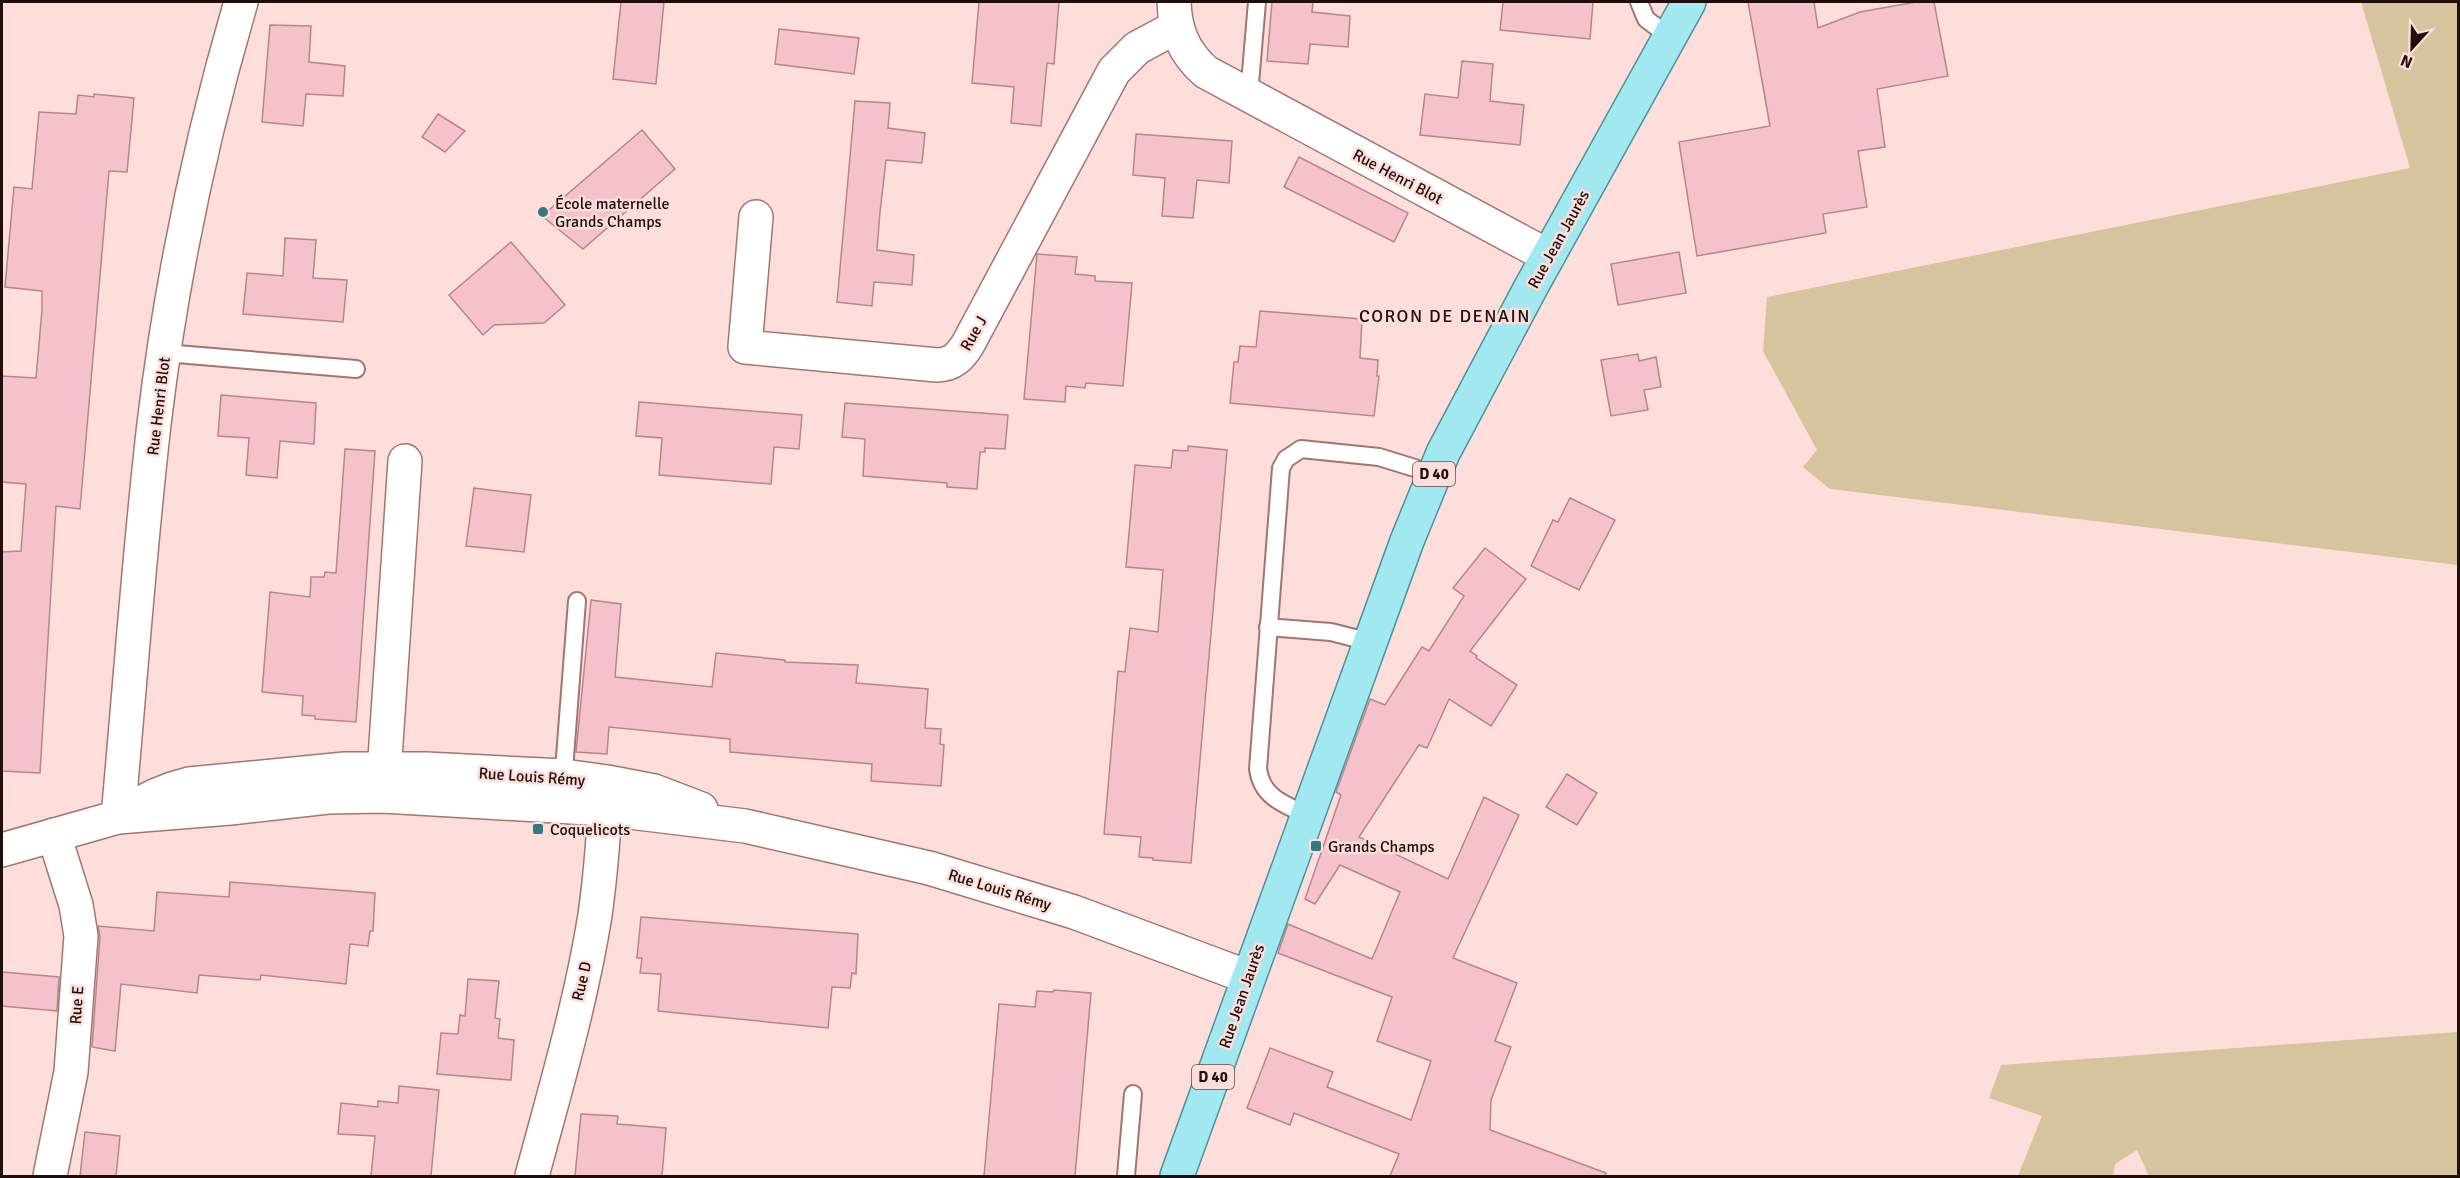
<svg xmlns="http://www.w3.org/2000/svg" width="2460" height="1178" font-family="Signika,sans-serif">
<rect width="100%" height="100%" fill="#fededa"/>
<g fill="#d6c49c">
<path d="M2361 2H2458V565L1830 489 1803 467 1817 450 1763 351 1767 297 2410 168Z"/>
<path d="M2458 1032V1176H2149L2137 1150 2115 1164 2113 1176H2018L2042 1116 1989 1098 2001 1065Z"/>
</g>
<g fill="#f5c1cb" stroke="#b6868f" stroke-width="1.5">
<path d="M621 2H664L656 84 613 79Z"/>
<path d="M979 2H1059L1054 64 1047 63 1041 126 1011 123 1014 87 972 83Z"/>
<path d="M1272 2H1313L1312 12 1350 16 1348 47 1310 44 1308 64 1267 61Z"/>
<path d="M1503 2H1593L1590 39 1500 30Z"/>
<path d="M1748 2H1814L1818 28 1860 12 1916 2H1934L1948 76 1877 89 1885 147 1858 151 1867 207 1823 214 1826 233 1697 256 1679 142 1770 126Z"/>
<path d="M270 25 311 26 309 62 345 66 343 96 306 94 303 126 262 122Z"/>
<path d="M779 29 859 38 854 74 775 64Z"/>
<path d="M1462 61 1493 64 1490 101 1524 105 1520 145 1420 135 1425 94 1458 98Z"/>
<path d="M94 94 134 98 127 172 109 171 80 509 56 506 40 773 2 771V552L21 551 26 484 2 482V376L36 378 42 310V291L5 287 14 187 32 189 39 112 76 114 78 95 94 97Z"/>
<path d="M855 101 890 103 888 128 925 133 922 163 886 160 880 212 877 250 914 255 912 285 874 282 872 306 837 302Z"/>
<path d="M438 114 465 131 445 152 422 137Z"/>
<path d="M642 130 675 169 583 249 542 216Z"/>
<path d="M1136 134 1232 141 1229 183 1197 180 1193 218 1162 216 1165 178 1133 175Z"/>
<path d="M1299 157 1408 213 1394 242 1284 187Z"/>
<path d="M285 238 316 240 313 278 347 280 343 322 243 314 247 273 283 276Z"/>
<path d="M511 242 565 305 544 323 494 325 483 335 449 295Z"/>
<path d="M1679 252 1686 293 1618 305 1611 264Z"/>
<path d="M1037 254 1077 257 1075 274 1095 276V281L1132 283 1123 386 1086 383 1085 388 1066 386 1065 402 1024 399Z"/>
<path d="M1260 311 1362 319 1360 358 1378 360 1377 376H1379L1374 416 1230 403 1234 362H1238L1240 346 1256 347Z"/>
<path d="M1638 354 1639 361 1656 357 1661 387 1644 390 1648 410 1611 416 1601 360Z"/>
<path d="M221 395 316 403 314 444 280 441 277 478 246 475 249 438 218 436Z"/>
<path d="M639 402 802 415 799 449 774 447 771 484 659 475 662 438 636 436Z"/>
<path d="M845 403 1008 415 1005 449 985 448V452H980L977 489 947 487V483L863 476 865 439 842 437Z"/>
<path d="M1188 446 1227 450 1191 863 1153 860V858L1139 857 1141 837 1104 834 1118 671 1125 672 1130 628 1158 632 1163 570 1126 567 1135 465 1171 468 1173 450 1188 451Z"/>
<path d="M345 449 375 451 356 722 315 719V716L302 715 303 696 262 692 270 592 310 597 311 577H324L325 572 336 573Z"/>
<path d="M474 488 531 495 524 552 466 546Z"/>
<path d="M1570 498 1615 520 1579 590 1531 566 1553 520 1558 522Z"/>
<path d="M1485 548 1526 579 1470 651 1477 656 1476 658 1517 685 1491 726 1449 699 1427 748 1419 745 1359 837 1448 879 1484 797 1519 815 1453 958 1517 983 1495 1041 1511 1047 1491 1100 1490 1130 1606 1173 1605 1176H1390L1399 1154 1294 1113 1290 1125 1247 1108 1270 1048 1333 1072 1327 1087 1411 1120 1431 1061 1377 1041 1392 997 1278 953 1288 924 1372 959 1400 892 1340 865 1315 904 1305 899 1341 795 1336 792 1370 699 1385 705 1422 647 1429 651 1464 596 1453 588Z"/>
<path d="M591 600 621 604 615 677 712 687 716 653 785 660V662L858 665 856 683 928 689 925 728 941 729 940 744 944 745 941 786 871 781 872 764 730 752V739L609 727 607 754 576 752Z"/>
<path d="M1567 774 1597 793 1577 825 1546 807Z"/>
<path d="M230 882 375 893 373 931H370L368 946 350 944 346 984 261 975 260 980 199 975 197 993 121 984 115 1051 92 1047 100 937 98 926 154 931 157 892 229 897Z"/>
<path d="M641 917 858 934 856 974 852 973 850 988 832 987 828 1028 658 1011 661 974 640 973 642 958H637Z"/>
<path d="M2 972 59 977 57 1011 2 1006Z"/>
<path d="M468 979 499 981 495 1018 500 1019 498 1038 514 1040 511 1080 437 1074 441 1033 458 1034 460 1015 465 1016Z"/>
<path d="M1054 990 1091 993 1075 1176H984L999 1004 1035 1007 1037 991 1053 992Z"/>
<path d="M399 1086 439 1090 431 1176H371L375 1136 338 1134 341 1103 378 1107V1101L398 1103Z"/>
<path d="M581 1114 618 1116 617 1124 666 1128 662 1176H575Z"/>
<path d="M85 1132 120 1136 116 1176H80Z"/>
</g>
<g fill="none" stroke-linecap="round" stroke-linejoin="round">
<defs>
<g id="lane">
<path d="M1639 2 1646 19 1670 37"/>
<path d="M1249 95 1257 2"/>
<path d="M165 353 356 369"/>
<path d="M1268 627 1331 632 1370 642"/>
<path d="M563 783 577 601"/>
<path d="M1307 815C1283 804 1262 797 1258 769L1281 468 1286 459 1301 449 1379 457 1434 474"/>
<path d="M1126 1176 1133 1094"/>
</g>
<g id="street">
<path d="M1174 2C1175 31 1184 53 1206 72L1548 256"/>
<path d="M756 217 745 347 937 365C952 365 960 357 968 344L1114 71 1137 48 1176 27"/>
<path d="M383 788 405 461"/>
<path d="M124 813C145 799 164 790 189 784L345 769H426L564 776 607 782 654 791 701 809"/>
<path d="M118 817C130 686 139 554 154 424 171 282 201 138 241 2"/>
<path d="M2 850 118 817 230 808 328 797 383 796 605 809 745 826 929 868 1074 912 1248 977"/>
<path d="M50 1176 71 1072 81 936 76 905 54 835"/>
<path d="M532 1176C555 1090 581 1003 595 915 601 873 604 830 606 787"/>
</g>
<path id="primary" d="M1177 1176 1407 541 1443 453 1531 287 1689 2"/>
</defs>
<use href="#lane" stroke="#a47570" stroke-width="20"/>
<use href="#street" stroke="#a47570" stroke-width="36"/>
<use href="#primary" stroke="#4c929a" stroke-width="36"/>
<use href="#lane" stroke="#fff" stroke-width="16"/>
<use href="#street" stroke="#fff" stroke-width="33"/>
<use href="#primary" stroke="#a2e8f1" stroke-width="33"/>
</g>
<g fill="#327a83" stroke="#fededa" stroke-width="2">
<circle cx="543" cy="212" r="6"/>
<rect x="532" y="823" width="12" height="12" rx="3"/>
<rect x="1310" y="840" width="12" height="12" rx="3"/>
</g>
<g text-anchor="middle" stroke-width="5" stroke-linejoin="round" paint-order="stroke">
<g fill="#fededa" stroke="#624c4a" stroke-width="1.5">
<rect x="1413" y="462" width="42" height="24" rx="4.5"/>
<rect x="1192" y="1065" width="42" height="24" rx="4.5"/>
</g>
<g font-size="15" font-weight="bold" fill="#1f0e0c">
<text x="1434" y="479">D 40</text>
<text x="1213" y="1082">D 40</text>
</g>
<g font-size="16" fill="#1f0e0c" stroke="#fededa">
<text transform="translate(1398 176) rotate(28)" y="6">Rue Henri Blot</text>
<text transform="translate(1558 239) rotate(-61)" y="6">Rue Jean Jaurès</text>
<text transform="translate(973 333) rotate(-60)" y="6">Rue J</text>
<text transform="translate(158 406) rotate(-83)" y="6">Rue Henri Blot</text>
<text transform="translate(532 776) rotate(4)" y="6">Rue Louis Rémy</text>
<text transform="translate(1000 889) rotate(17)" y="6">Rue Louis Rémy</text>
<text transform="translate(581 981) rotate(-77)" y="6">Rue D</text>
<text transform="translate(1241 996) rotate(-71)" y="6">Rue Jean Jaurès</text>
<text transform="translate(76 1005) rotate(-86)" y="6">Rue E</text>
</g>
<g font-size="16" fill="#1f0e0c" stroke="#fededa" text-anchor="start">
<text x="555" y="209">École maternelle<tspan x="555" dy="18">Grands Champs</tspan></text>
<text x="550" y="835">Coquelicots</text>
<text x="1328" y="852">Grands Champs</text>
</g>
<g font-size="18" letter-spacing="1.5" fill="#1f0e0c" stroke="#fededa">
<text x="1445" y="322">CORON DE DENAIN</text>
</g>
</g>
<rect width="2460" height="1178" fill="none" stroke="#1f0e0c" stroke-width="6"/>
<g transform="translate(2412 48) rotate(202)" stroke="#fededa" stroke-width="4.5" paint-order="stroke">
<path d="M0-4.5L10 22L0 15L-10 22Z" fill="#1f0e0c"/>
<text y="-9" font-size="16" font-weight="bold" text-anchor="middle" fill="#1f0e0c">N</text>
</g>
</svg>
